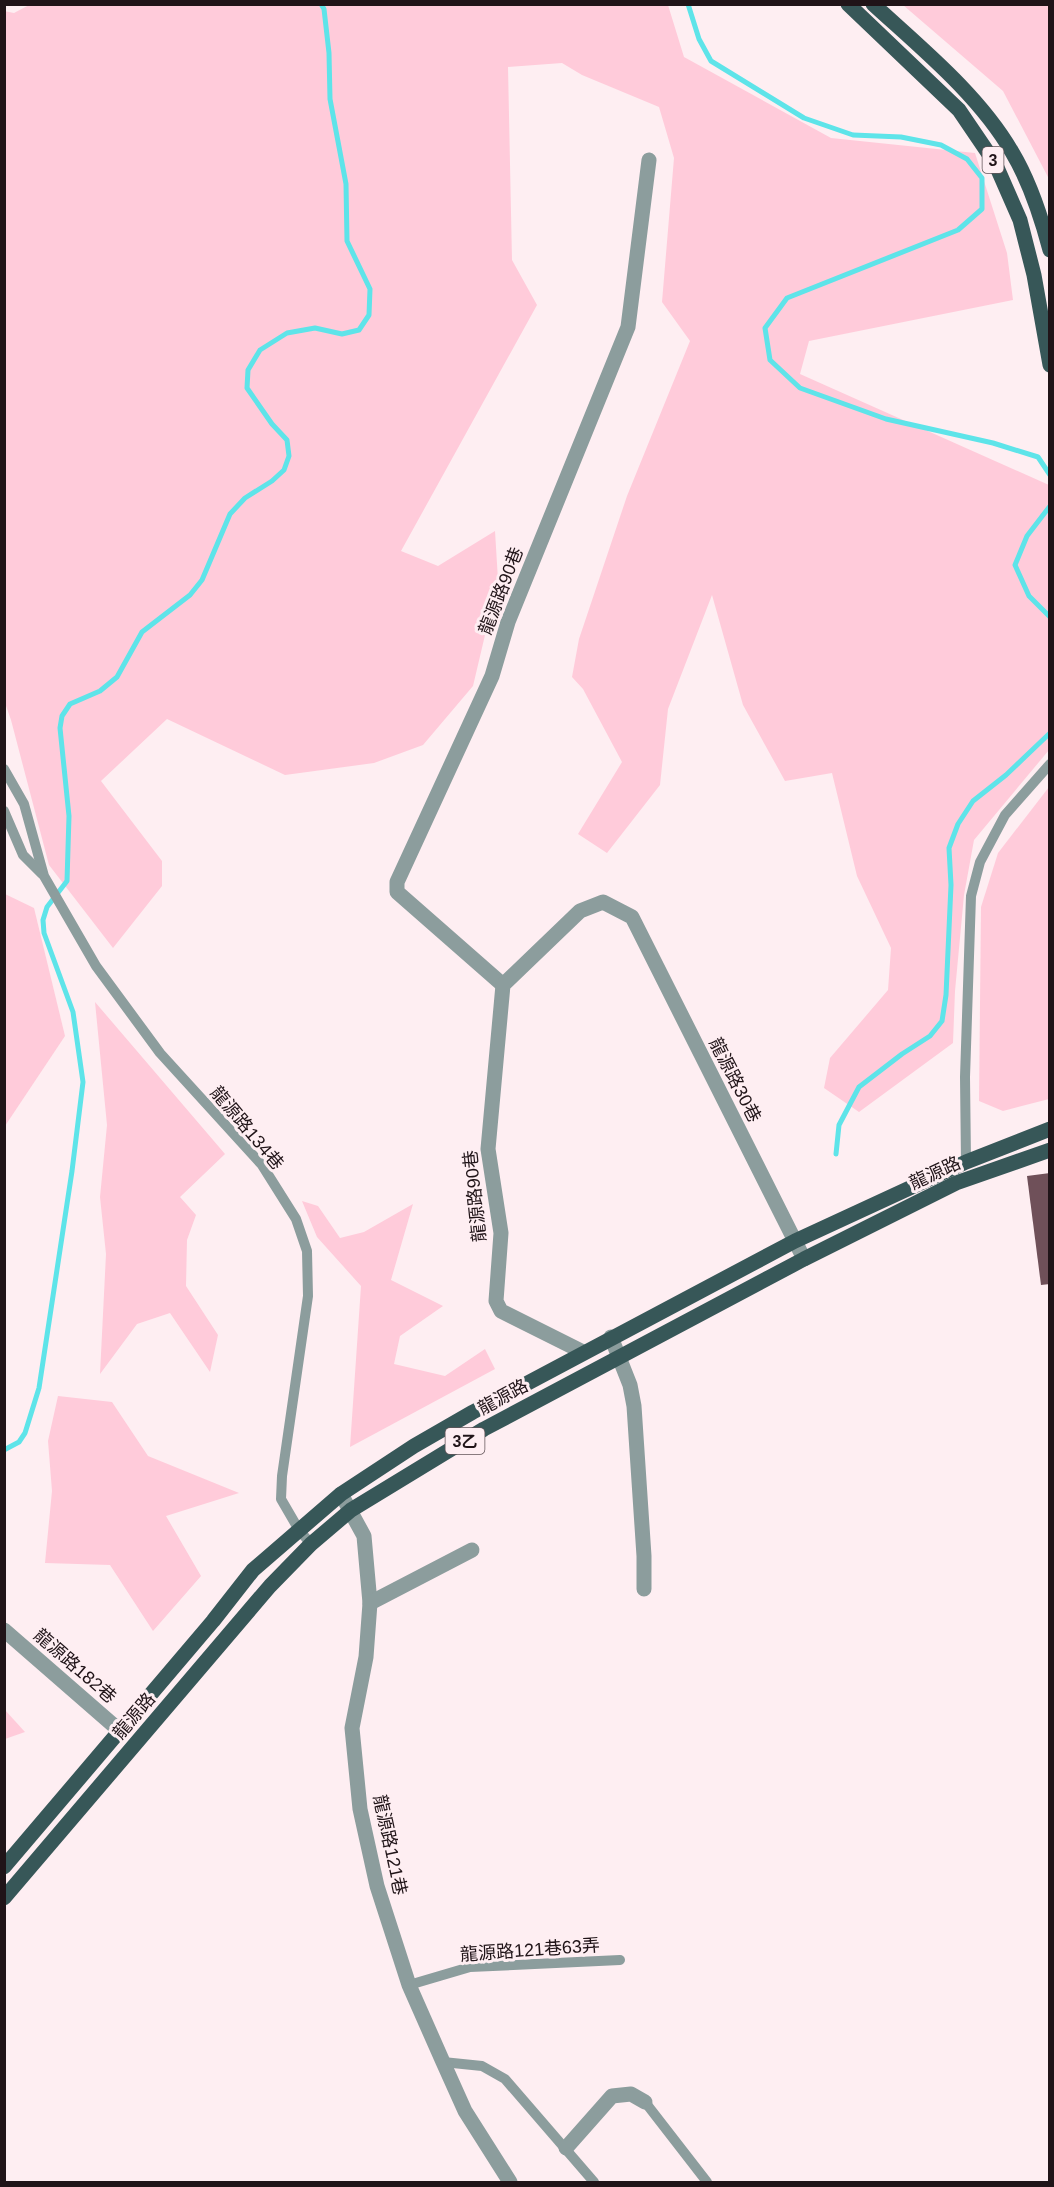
<svg xmlns="http://www.w3.org/2000/svg" width="1054" height="2187" font-family="Arial,'Noto Sans TC',sans-serif">
<rect width="100%" height="100%" fill="#feeef2"/>
<g fill="#ffcbda">
<path d="M31 4 668 5 684 57 831 138 975 153 1007 253 1013 300 809 341 800 374 1049 485V750L974 840 964 895 955 991 953 1043 859 1112 824 1088 830 1058 888 990 891 948 857 876 832 773 785 781 743 705 712 595 668 709 660 785 607 853 578 834 622 762 583 689 572 677 579 639 627 496 690 341 662 302 674 158 659 107 582 75 562 63 508 67 512 260 537 305 401 551 438 566 495 531 498 580 473 686 423 745 374 763 285 775 167 719 101 781 162 861V886L113 948 49 865 11 720 5 703 4 11 14 13Z"/>
<path d="M903 5H1049V179L1003 91Z"/>
<path d="M1049 787V1099L1003 1111 979 1101 981 907 998 853Z"/>
<path d="M5 894 34 908 65 1036 5 1126Z"/>
<path d="M95 1002 225 1154 180 1197 196 1215 187 1240 186 1286 218 1335 210 1372 170 1313 137 1324 100 1374 106 1254 100 1197 107 1125Z"/>
<path d="M302 1201 318 1206 340 1238 364 1232 413 1204 391 1280 443 1306 400 1336 394 1364 445 1376 485 1349 495 1369 350 1447 361 1286 317 1237Z"/>
<path d="M58 1396 112 1402 148 1456 239 1493 166 1516 201 1576 153 1631 110 1565 45 1563 52 1491 48 1441Z"/>
<path d="M5 1710 25 1732 5 1739Z"/>
</g>
<g fill="none" stroke-linecap="round" stroke-linejoin="round">
<g stroke="#5ee4e9" stroke-width="5">
<path d="M688 4 699 39 711 61 804 118 853 135 901 137 941 145 967 159 982 178V209L958 230 787 298 765 328 770 360 800 388 886 419 993 443 1038 457 1050 475"/>
<path d="M1050 506 1027 536 1015 565 1029 596 1050 617"/>
<path d="M836 1154 839 1125 859 1087 902 1054 930 1036 942 1021 946 995 951 885 949 848 958 824 973 801 1006 775 1050 733"/>
<path d="M4 1450 19 1442 25 1433 39 1388 72 1171 83 1082 73 1012 44 933 43 920 47 907 67 881 69 816 60 728 62 716 70 704 100 691 117 677 142 632 190 595 202 580 230 514 245 498 272 481 284 470 289 456 287 440 272 424 247 388 248 370 260 350 287 333 315 328 342 334 359 330 369 315 370 289 347 241 346 184 330 99 329 53 324 9 321 4"/>
</g>
</g>
<path fill="#6f5059" d="M1050 1173V1284L1041 1285 1027 1176Z"/>
<g fill="none" stroke-linecap="round" stroke-linejoin="round">
<g stroke="#8c9d9d" stroke-width="10">
<path d="M4 769 24 804 44 876 96 966 160 1053 262 1165 296 1219 307 1251 308 1296 282 1476 281 1499 299 1530 311 1544"/>
<path d="M4 811 23 855 42 874"/>
<path d="M966 1162 965 1077 971 896 980 862 1005 815 1050 764"/>
<path d="M409 1985 470 1967 620 1960"/>
<path d="M443 2062 482 2066 505 2079 594 2182"/>
<path d="M645 2102 707 2182"/>
</g>
<g stroke="#8c9d9d" stroke-width="15">
<path d="M503 985 397 892V882L492 676 508 622 628 327 649 160"/>
<path d="M611 1337 630 1385 634 1406 644 1556V1589"/>
<path d="M583 1352 501 1311 496 1301 501 1233 488 1149 503 985 580 911 603 902 632 917 804 1259"/>
<path d="M341 1494 364 1536 370 1603 366 1657 352 1728 360 1809 377 1886 409 1985 443 2062 465 2111 510 2182"/>
<path d="M370 1603 472 1550"/>
<path d="M4 1630 120 1731"/>
<path d="M566 2148 612 2096 631 2094 645 2102"/>
</g>
<g stroke="#375758" stroke-width="15">
<path d="M848 4 959 110 995 163 1020 220 1034 275 1050 365"/>
<path d="M873 4C921 48 979 95 1012 152 1030 182 1041 216 1050 250"/>
<path d="M4 1867 213 1621 253 1570 341 1494 414 1446 473 1412 795 1241 966 1162 1050 1129"/>
<path d="M4 1898 270 1586 311 1544 351 1510 484 1429 804 1259 956 1183 1050 1150"/>
</g>
</g>
<g text-anchor="middle" stroke-width="6" stroke-linejoin="round" paint-order="stroke">
<g fill="#feeef2" stroke="#635559" stroke-width="1.5">
<rect x="982.5" y="147" width="21" height="26" rx="4.5"/>
<rect x="445.5" y="1428" width="39" height="26" rx="4.5"/>
</g>
<g font-size="16" font-weight="bold" fill="#201418">
<text x="993" y="166">3</text>
<text x="465" y="1447">3乙</text>
</g>
<g font-size="18" fill="#201418" stroke="#feeef2">
<text transform="translate(501 591) rotate(-69)" y="6">龍源路90巷</text>
<text transform="translate(735 1080) rotate(63)" y="6">龍源路30巷</text>
<text transform="translate(247 1128) rotate(50)" y="6">龍源路134巷</text>
<text transform="translate(935 1173) rotate(-25)" y="6">龍源路</text>
<text transform="translate(475 1196) rotate(-96)" y="6">龍源路90巷</text>
<text transform="translate(503 1397) rotate(-29)" y="6">龍源路</text>
<text transform="translate(75 1666) rotate(41)" y="6">龍源路182巷</text>
<text transform="translate(134 1716) rotate(-50)" y="6">龍源路</text>
<text transform="translate(390 1845) rotate(78)" y="6">龍源路121巷</text>
<text transform="translate(530 1950) rotate(-4)" y="6">龍源路121巷63弄</text>
</g>
</g>
<rect width="1054" height="2187" fill="none" stroke="#201418" stroke-width="12"/>
</svg>
